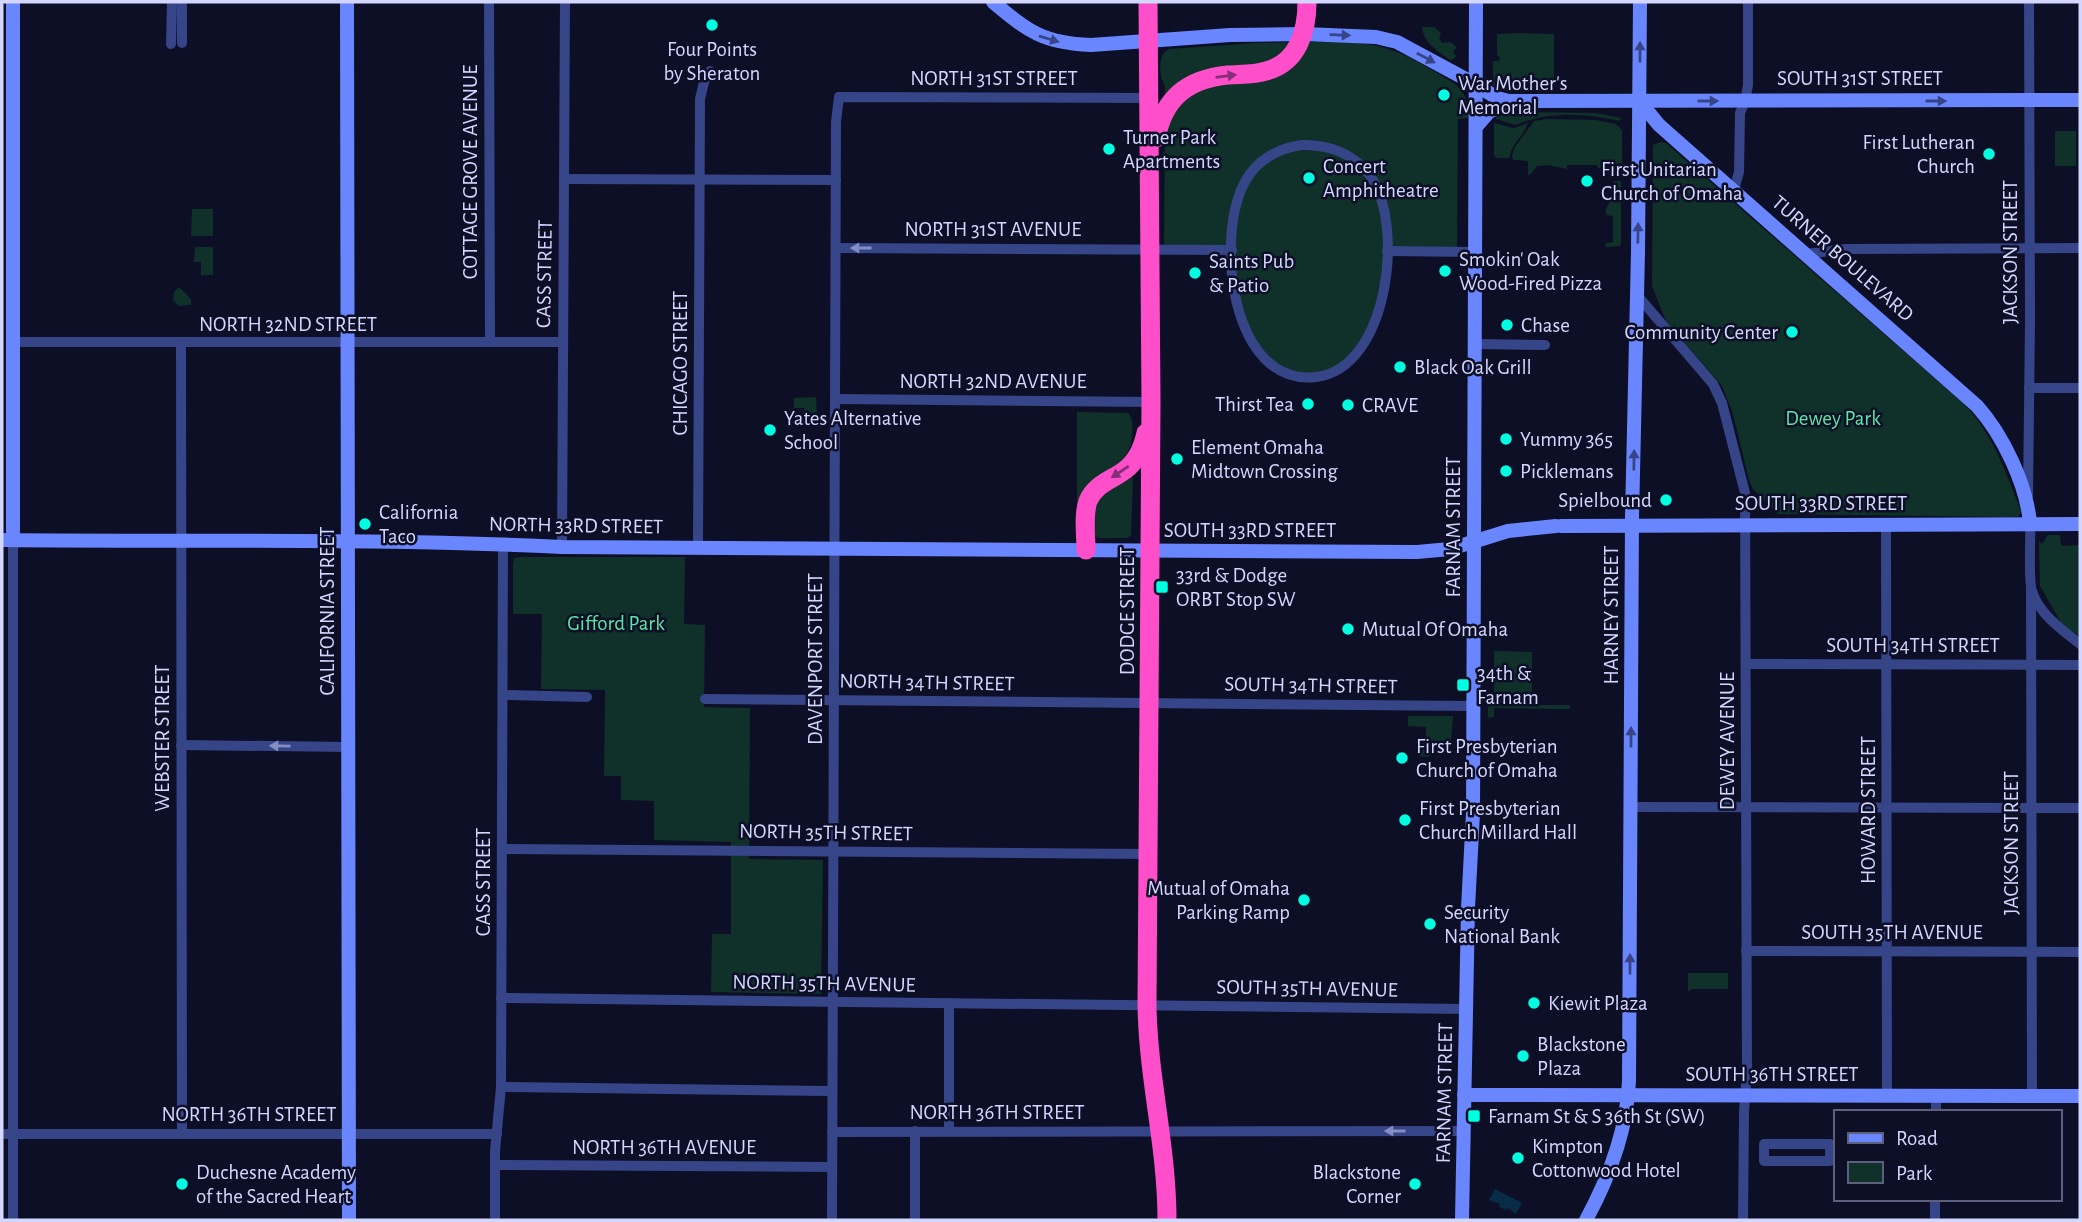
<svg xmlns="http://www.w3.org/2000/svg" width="2082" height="1222" font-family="'Alegreya Sans',sans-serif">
<rect width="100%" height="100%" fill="#0d0f26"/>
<g fill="#103129">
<path d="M1422 27H1434L1441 33 1439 38 1442 43 1451 42 1456 47V49L1453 50 1454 54 1456 55 1455 58 1451 60C1439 53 1423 42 1422 27Z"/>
<path d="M1518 33 1554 34V89H1498L1493 86V61H1499L1500 58 1497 55V34Z"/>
<path d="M1258 43C1293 43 1344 39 1378 46 1399 51 1419 62 1437 73 1459 86 1469 91 1468 118L1458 119 1457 252 1387 251 1385 276 1366 342 1333 373H1283L1245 328 1231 251 1164 250 1165 86C1159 76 1157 54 1169 49Z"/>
<path d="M1522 112 1595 113 1621 118 1620 121C1586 113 1548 111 1515 125L1496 119V116L1500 113Z"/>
<path d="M1547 119 1596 120 1616 124 1622 130V175H1613L1612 171 1598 168 1597 165H1567V169L1548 165 1537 166 1531 174 1528 175V161L1513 160 1512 155 1515 147 1534 121Z"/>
<path d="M1494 123 1514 128 1528 123C1523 137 1512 143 1509 158H1497L1494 155Z"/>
<rect x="2055" y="131" width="21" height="35"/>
<path d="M1661 142 1666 143 1965 405C1994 436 2006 473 2021 511L2019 516 2012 517 1778 514 1753 489 1749 480 1733 414 1722 386 1666 321 1652 286 1653 145Z"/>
<path d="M1613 181H1621V243L1620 246 1606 247 1605 245 1607 243 1613 242V216L1606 215V209L1613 195Z"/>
<path d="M192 209H213V236H191Z"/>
<path d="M195 247H213V275H201V262H194Z"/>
<path d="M179 287 191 299V305L179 306 173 300 174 292Z"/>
<path d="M816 397 817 418H805L804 408H794V398Z"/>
<path d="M1077 412 1128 413C1133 419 1133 424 1132 433 1131 464 1113 461 1099 481 1091 493 1083 522 1077 537Z"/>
<path d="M1133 476 1131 536 1126 538H1098L1093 534 1092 499Z"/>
<path d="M2048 535H2060L2061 546 2080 545V636L2063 626 2040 586 2039 541 2042 544Z"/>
<path d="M520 557H685L684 624 705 625 704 707 750 708 749 859 823 860 821 994 711 992 712 934H731V842L654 840V801L621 800V776H604L605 690 541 689 542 614H513V564L514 558Z"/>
<path d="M1494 651 1532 652V705H1570V709L1494 708V717L1488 718V706H1494Z"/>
<path d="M1408 716H1453L1450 752H1434L1428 757 1419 756V738L1426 737V727L1408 726Z"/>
<path d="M1688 973H1728V989H1692L1688 992Z"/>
</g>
<path fill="#072c46" d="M1495 1189 1522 1203 1516 1214 1508 1208 1506 1210 1499 1207 1500 1204 1489 1200Z"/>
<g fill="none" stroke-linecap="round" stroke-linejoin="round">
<g stroke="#364488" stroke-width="10">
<path d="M182 2V43"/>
<path d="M489 2 490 342"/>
<path d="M171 44 172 2"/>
<path d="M1302 145C1329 144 1355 154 1371 177 1405 227 1388 369 1316 377 1230 387 1214 235 1246 180 1257 160 1279 148 1302 145Z"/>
<path d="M564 179 836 180"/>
<path d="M1734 190 1739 172 1740 113 1745 101 1748 85V2"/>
<path d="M836 248 1232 250"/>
<path d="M1387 251 1475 252"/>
<path d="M1806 254 1846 249 2080 248"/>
<path d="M1637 295 1713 384 1722 403 1745 493 1747 1072 1744 1112 1743 1220"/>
<path d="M13 342H563"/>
<path d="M181 343 182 1133"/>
<path d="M1474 344 1545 345"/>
<path d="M2029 388H2080"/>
<path d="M836 399 1151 402"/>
<path d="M2028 496 2030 321 2029 2"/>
<path d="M1886 524 1887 1096"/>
<path d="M2030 524C2031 540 2028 579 2032 591 2039 614 2062 630 2080 644"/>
<path d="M13 540V1220"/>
<path d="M562 547 565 2"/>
<path d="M698 548 700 99 704 82 710 71"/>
<path d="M2031 590 2032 1096"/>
<path d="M1746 664 2080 665"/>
<path d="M503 695 587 697"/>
<path d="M705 699 1473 706"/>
<path d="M181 745 348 747"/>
<path d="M1631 807 2080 808"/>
<path d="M502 849 1149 854"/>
<path d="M1746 951 2080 952"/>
<path d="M501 998 1467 1009"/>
<path d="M949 1003V1131"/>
<path d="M501 1087 832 1091"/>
<path d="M1936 1112V1095"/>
<path d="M915 1131V1220"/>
<path d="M832 1132 1463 1131"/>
<path d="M2 1134H497"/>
<rect x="1764" y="1144" width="66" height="17"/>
<path d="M495 1165 832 1167"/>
<path d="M495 1220V1151L501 1087 503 544"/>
<path d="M832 1220 836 122 839 97 1149 98"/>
<path d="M1935 1220V1199"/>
</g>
<g stroke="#6a86ff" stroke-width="14">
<path d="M13 2V540"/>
<path d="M347 2 349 1220"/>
<path d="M993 2C1029 32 1043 43 1091 45L1230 35 1304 34 1376 37 1397 42 1475 84 1497 98 1509 101 2080 100"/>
<path d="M1640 102 1659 125 1977 406C2003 435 2027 485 2030 524"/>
<path d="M1476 127 1489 112 1509 101"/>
<path d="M1561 526 2080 524"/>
<path d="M2 540C189 542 376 538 562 547L1417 552 1450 549 1508 531 1556 526"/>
<path d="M1464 1095 2080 1096"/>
<path d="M1462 1220 1468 908 1473 813 1476 2"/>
<path d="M1586 1220C1610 1176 1627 1131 1629 1081L1632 517 1638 252 1640 2"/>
</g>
<g stroke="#ff4ec9" stroke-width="19">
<path d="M1148 2 1151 402 1147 1005C1148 1078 1167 1146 1167 1220"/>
<path d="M1156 138C1164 98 1187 79 1228 75 1240 74 1254 75 1266 71 1298 63 1307 31 1307 2"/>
<path d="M1086 550C1086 535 1083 516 1088 501 1095 484 1112 480 1125 470 1137 461 1143 447 1146 433"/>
</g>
</g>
<defs><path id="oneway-solid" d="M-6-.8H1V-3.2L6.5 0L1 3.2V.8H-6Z" transform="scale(1.75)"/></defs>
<g fill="#374588">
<use href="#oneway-solid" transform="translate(1340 35) rotate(2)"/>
<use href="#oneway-solid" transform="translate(1049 39) rotate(17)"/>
<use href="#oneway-solid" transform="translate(1640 52) rotate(-90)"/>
<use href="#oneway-solid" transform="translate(1426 58) rotate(28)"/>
<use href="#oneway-solid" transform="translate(1708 101)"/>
<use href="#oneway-solid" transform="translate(1936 101)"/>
<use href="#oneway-solid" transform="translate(1638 233) rotate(-89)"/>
<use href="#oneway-solid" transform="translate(1634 460) rotate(-89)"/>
<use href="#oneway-solid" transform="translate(1631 737) rotate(-90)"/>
<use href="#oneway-solid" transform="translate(1630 964) rotate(-90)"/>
</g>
<g fill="#862e78">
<use href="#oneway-solid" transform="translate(1226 76) rotate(-7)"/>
<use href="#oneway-solid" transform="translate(1120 472) rotate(146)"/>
</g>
<g fill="#848ec4">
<use href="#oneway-solid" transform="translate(861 248) rotate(-180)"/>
<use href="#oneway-solid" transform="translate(280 746) rotate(-179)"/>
<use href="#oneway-solid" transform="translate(1395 1131) rotate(-180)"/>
</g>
<g fill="#00fee0" stroke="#0d0f26" stroke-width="2.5">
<circle cx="712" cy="25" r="7"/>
<circle cx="1444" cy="95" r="7"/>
<circle cx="1109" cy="149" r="7"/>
<circle cx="1989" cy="154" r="7"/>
<circle cx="1309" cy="178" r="7"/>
<circle cx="1587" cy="181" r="7"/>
<circle cx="1445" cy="271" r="7"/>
<circle cx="1195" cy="273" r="7"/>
<circle cx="1507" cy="325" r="7"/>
<circle cx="1792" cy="332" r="7"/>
<circle cx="1400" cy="367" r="7"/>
<circle cx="1308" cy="404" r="7"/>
<circle cx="1348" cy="405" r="7"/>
<circle cx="770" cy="430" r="7"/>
<circle cx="1506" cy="439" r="7"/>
<circle cx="1177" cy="459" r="7"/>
<circle cx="1506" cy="471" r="7"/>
<circle cx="1666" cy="500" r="7"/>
<circle cx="365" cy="524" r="7"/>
<rect x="1155" y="580" width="14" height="14" rx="3.5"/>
<circle cx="1348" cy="629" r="7"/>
<rect x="1456" y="678" width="14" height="14" rx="3.5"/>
<circle cx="1402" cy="758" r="7"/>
<circle cx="1405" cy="820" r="7"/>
<circle cx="1304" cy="900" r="7"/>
<circle cx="1430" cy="924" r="7"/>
<circle cx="1534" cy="1003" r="7"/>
<circle cx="1523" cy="1056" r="7"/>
<rect x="1467" y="1109" width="14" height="14" rx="3.5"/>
<circle cx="1518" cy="1158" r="7"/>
<circle cx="182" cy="1184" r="7"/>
<circle cx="1415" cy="1184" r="7"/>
</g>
<g text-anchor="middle" stroke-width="5" stroke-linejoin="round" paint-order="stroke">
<g font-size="21" fill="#d3d7ff" stroke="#0d0f26" text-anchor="start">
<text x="712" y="56" text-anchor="middle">Four Points<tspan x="712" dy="24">by Sheraton</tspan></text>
<text x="1458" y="90">War Mother's<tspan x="1458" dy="24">Memorial</tspan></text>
<text x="1123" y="144">Turner Park<tspan x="1123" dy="24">Apartments</tspan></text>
<text x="1975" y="149" text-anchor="end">First Lutheran<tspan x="1975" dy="24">Church</tspan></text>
<text x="1323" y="173">Concert<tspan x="1323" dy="24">Amphitheatre</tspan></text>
<text x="1601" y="176">First Unitarian<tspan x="1601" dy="24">Church of Omaha</tspan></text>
<text x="1459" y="266">Smokin' Oak<tspan x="1459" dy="24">Wood-Fired Pizza</tspan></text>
<text x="1209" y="268">Saints Pub<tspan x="1209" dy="24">&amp; Patio</tspan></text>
<text x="1521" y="332">Chase</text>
<text x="1778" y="339" text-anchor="end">Community Center</text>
<text x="1414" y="374">Black Oak Grill</text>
<text x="1294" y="411" text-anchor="end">Thirst Tea</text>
<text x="1362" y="412">CRAVE</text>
<text x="784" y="425">Yates Alternative<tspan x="784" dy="24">School</tspan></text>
<text x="1520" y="446">Yummy 365</text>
<text x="1191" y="454">Element Omaha<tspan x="1191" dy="24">Midtown Crossing</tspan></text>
<text x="1520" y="478">Picklemans</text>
<text x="1652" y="507" text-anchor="end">Spielbound</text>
<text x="379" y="519">California<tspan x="379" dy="24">Taco</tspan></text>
<text x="1176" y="582">33rd &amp; Dodge<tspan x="1176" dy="24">ORBT Stop SW</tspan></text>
<text x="1362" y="636">Mutual Of Omaha</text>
<text x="1477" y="680">34th &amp;<tspan x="1477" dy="24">Farnam</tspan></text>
<text x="1416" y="753">First Presbyterian<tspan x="1416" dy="24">Church of Omaha</tspan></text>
<text x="1419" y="815">First Presbyterian<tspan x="1419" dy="24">Church Millard Hall</tspan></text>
<text x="1290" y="895" text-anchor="end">Mutual of Omaha<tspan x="1290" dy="24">Parking Ramp</tspan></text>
<text x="1444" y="919">Security<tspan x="1444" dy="24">National Bank</tspan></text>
<text x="1548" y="1010">Kiewit Plaza</text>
<text x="1537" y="1051">Blackstone<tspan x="1537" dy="24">Plaza</tspan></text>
<text x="1488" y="1123">Farnam St &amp; S 36th St (SW)</text>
<text x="1532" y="1153">Kimpton<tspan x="1532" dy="24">Cottonwood Hotel</tspan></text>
<text x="196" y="1179">Duchesne Academy<tspan x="196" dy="24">of the Sacred Heart</tspan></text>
<text x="1401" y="1179" text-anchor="end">Blackstone<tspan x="1401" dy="24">Corner</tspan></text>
</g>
<g font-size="21" fill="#d3d7ff" stroke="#0d0f26">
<text x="994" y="85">NORTH 31ST STREET</text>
<text x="1860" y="85">SOUTH 31ST STREET</text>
<text transform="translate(470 172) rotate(-90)" y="7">COTTAGE GROVE AVENUE</text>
<text x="993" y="236">NORTH 31ST AVENUE</text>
<text transform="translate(2010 252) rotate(-90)" y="7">JACKSON STREET</text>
<text transform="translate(1843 258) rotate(41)" y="7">TURNER BOULEVARD</text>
<text transform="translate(544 274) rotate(-89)" y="7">CASS STREET</text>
<text x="288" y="331">NORTH 32ND STREET</text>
<text transform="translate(680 363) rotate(-90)" y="7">CHICAGO STREET</text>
<text x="993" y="388">NORTH 32ND AVENUE</text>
<text x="1821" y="510">SOUTH 33RD STREET</text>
<text transform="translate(576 525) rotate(1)" y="7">NORTH 33RD STREET</text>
<text transform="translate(1453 527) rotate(-90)" y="7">FARNAM STREET</text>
<text x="1250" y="537">SOUTH 33RD STREET</text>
<text transform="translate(327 611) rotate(-90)" y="7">CALIFORNIA STREET</text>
<text transform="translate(1127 611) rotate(-90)" y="7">DODGE STREET</text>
<text transform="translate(1611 615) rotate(-90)" y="7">HARNEY STREET</text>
<text x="1913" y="652">SOUTH 34TH STREET</text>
<text transform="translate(815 659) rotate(-90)" y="7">DAVENPORT STREET</text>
<text transform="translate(927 682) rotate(1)" y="7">NORTH 34TH STREET</text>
<text transform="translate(1311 685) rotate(1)" y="7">SOUTH 34TH STREET</text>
<text transform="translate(162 738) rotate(-90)" y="7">WEBSTER STREET</text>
<text transform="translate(1727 741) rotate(-90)" y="7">DEWEY AVENUE</text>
<text transform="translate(1868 810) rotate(-90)" y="7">HOWARD STREET</text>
<text transform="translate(826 832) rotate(1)" y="7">NORTH 35TH STREET</text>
<text transform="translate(2011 843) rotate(-90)" y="7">JACKSON STREET</text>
<text transform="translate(483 882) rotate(-90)" y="7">CASS STREET</text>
<text x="1892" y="939">SOUTH 35TH AVENUE</text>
<text transform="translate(824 983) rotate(1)" y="7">NORTH 35TH AVENUE</text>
<text transform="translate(1307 988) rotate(1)" y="7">SOUTH 35TH AVENUE</text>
<text x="1772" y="1081">SOUTH 36TH STREET</text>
<text transform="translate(1444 1093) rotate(-89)" y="7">FARNAM STREET</text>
<text x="997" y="1119">NORTH 36TH STREET</text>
<text x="249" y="1121">NORTH 36TH STREET</text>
<text x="664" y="1154">NORTH 36TH AVENUE</text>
</g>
<g font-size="21" fill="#57e7a4" stroke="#0d0f26">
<text x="1833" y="425">Dewey Park</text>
<text x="616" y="630">Gifford Park</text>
</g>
</g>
<rect width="2082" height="1222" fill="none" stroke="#d3d7ff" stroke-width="7"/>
<rect x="1834" y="1110" width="228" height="91" fill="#0d0f26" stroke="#5c5f7d" stroke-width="2"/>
<rect x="1848" y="1133" width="35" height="10" fill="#6a86ff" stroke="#5c5f7d" stroke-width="2"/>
<text x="1896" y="1145" font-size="21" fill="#d3d7ff">Road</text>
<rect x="1848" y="1162" width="35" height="21" fill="#103129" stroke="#5c5f7d" stroke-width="2"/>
<text x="1896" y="1180" font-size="21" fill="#d3d7ff">Park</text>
</svg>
